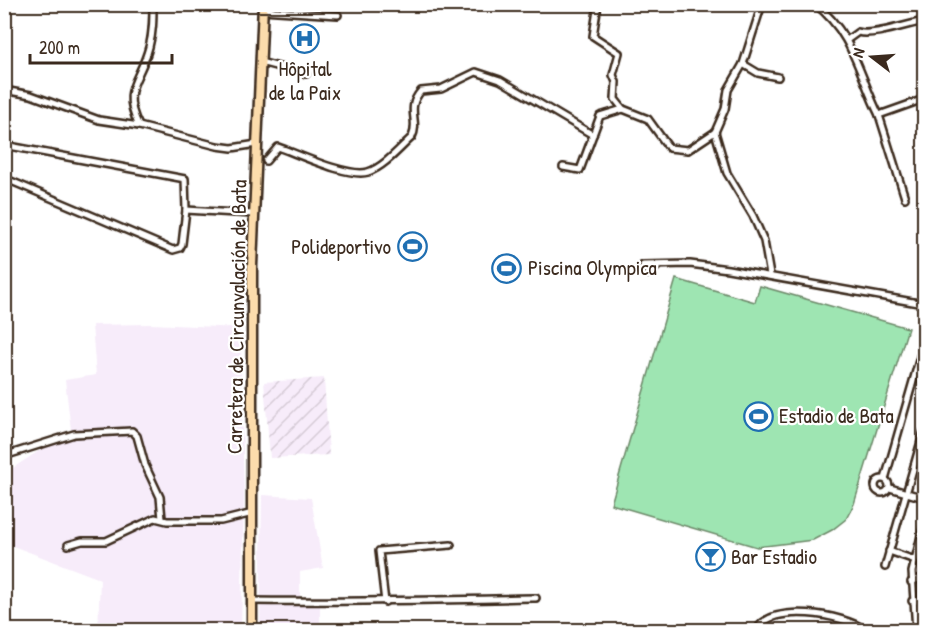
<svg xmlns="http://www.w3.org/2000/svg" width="929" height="635" font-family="'Patrick Hand',sans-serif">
<defs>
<pattern id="industrial-furrows" width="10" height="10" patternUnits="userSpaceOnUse" patternTransform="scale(1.5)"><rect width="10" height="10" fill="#f7ecfa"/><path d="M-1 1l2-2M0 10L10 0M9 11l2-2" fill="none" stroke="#d5cbd6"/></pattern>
</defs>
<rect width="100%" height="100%" fill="#fff"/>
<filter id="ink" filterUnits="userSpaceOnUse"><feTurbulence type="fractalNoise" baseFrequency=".0167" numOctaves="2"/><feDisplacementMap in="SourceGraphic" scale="12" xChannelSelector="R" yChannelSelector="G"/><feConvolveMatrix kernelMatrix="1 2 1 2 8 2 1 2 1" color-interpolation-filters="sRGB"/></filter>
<g filter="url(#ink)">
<g fill="#f7ecfa">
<path d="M151 324 240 328 244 498 241 630H98L100 579 5 543 4 517 12 509 5 501V473L71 430 65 380 96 375 92 325Z"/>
<path d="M262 495 311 498 323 568 300 572V605L320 606V630H260Z"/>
</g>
<path fill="url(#industrial-furrows)" d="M324 378 329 455 270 458 264 382Z"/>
<path fill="#9ee5b2" stroke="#6c8868" stroke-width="1.5" d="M676 279 755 302 760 286 908 328 854 504 846 519 832 530 813 540 757 547 611 504Z"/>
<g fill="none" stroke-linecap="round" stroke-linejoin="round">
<defs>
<g id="street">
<path d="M598 4 593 36 619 53 613 75 616 82 615 99 623 109 648 119 669 148 688 150 715 132 725 109 728 90 743 64 762 4"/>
<path d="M815 4C853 33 859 75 879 115L924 99"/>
<path d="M262 10 338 15"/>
<path d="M847 40 858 32C871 37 908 24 924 21"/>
<path d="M260 62 306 74"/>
<path d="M743 64 758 73 778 77"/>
<path d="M4 90 31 95 99 120 139 126 217 146 232 148 257 144"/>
<path d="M879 115 905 198"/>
<path d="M139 126C120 88 140 82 149 47 153 33 153 19 153 4"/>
<path d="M715 132 727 173 753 216 764 241 770 275"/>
<path d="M4 145 185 179 186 210 182 244 180 248 173 250 4 178"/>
<path d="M266 161 278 147C298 154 349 178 368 172 384 167 400 148 412 137 420 121 405 109 421 91L441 89 476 72 500 80 593 135"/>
<path d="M563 167 580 170 600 116 623 109"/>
<path d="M186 210 253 214"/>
<path d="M643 265 690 264 728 269 924 304"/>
<path d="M647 274 657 267"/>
<path d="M4 456 74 434 132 431 137 436 145 465 160 497 162 519"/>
<circle cx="882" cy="486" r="7"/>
<path d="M885 479 924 343"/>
<path d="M890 488 924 498"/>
<path d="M68 545 82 541H106L155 518 167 521H221L253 513"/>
<path d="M889 551 915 560"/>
<path d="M885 567 924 431"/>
<path d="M911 582 924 577"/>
<path d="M252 601C347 602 441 600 536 598"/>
<path d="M912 601H924"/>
<path d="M385 602 379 551 451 545"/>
<path d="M757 630C770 602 844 614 865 630"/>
<path d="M916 630 912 572 924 524"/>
</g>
<path id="primary" d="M252 630V266L263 4"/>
</defs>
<use href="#street" stroke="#3b2a1e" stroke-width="10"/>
<use href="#primary" stroke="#3b2a1e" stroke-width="13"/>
<use href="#street" stroke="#fff" stroke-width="5"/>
<use href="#primary" stroke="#fcdcac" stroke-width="8"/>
</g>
</g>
<defs>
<symbol id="hospital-ring" viewBox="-11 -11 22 22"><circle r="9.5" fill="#fff" stroke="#1f6fb2" stroke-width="1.5"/><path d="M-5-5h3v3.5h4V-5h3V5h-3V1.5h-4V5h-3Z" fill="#1f6fb2"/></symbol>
<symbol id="stadium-ring" viewBox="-11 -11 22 22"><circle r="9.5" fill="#fff" stroke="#1f6fb2" stroke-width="1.5"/><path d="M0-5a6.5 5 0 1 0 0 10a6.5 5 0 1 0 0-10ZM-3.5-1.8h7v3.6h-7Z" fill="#1f6fb2"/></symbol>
<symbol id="bar-ring" viewBox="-11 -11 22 22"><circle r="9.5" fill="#fff" stroke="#1f6fb2" stroke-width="1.5"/><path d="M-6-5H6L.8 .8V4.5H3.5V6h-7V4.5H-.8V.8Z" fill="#1f6fb2"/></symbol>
</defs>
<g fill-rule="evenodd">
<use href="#hospital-ring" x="288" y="22" width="33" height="33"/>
<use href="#stadium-ring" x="396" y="230" width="33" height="33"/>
<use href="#stadium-ring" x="490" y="252" width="33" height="33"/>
<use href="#stadium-ring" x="742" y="400" width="33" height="33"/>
<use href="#bar-ring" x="694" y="540" width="33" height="33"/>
</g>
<g text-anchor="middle" stroke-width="4.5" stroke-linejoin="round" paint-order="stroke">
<g font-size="21" fill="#3b2a1e" stroke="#fff" text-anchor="start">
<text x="305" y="76" text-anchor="middle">Hôpital<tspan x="305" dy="24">de la Paix</tspan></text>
<text x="391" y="254" text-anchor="end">Polideportivo</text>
<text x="528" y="275">Piscina Olympica</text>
<text x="779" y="423">Estadio de Bata</text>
<text x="731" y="564">Bar Estadio</text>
</g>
<g font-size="21" fill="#3b2a1e" stroke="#fff">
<text transform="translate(237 317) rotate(-89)" y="7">Carretera de Circunvalación de Bata</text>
</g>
</g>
<rect width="929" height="635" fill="none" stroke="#fff" stroke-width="24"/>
<rect x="12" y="12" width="905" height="611" fill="none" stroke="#3b2a1e" stroke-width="2" filter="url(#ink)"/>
<g transform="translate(872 57) rotate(287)" stroke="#ffffff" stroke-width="4.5" paint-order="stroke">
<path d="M0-4.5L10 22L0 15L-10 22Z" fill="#3b2a1e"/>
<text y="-9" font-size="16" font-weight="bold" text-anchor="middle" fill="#3b2a1e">N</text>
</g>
<path d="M30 54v9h142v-9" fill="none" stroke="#3b2a1e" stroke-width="3"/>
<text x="39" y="54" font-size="18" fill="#3b2a1e" stroke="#ffffff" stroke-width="4.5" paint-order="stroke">200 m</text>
</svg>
